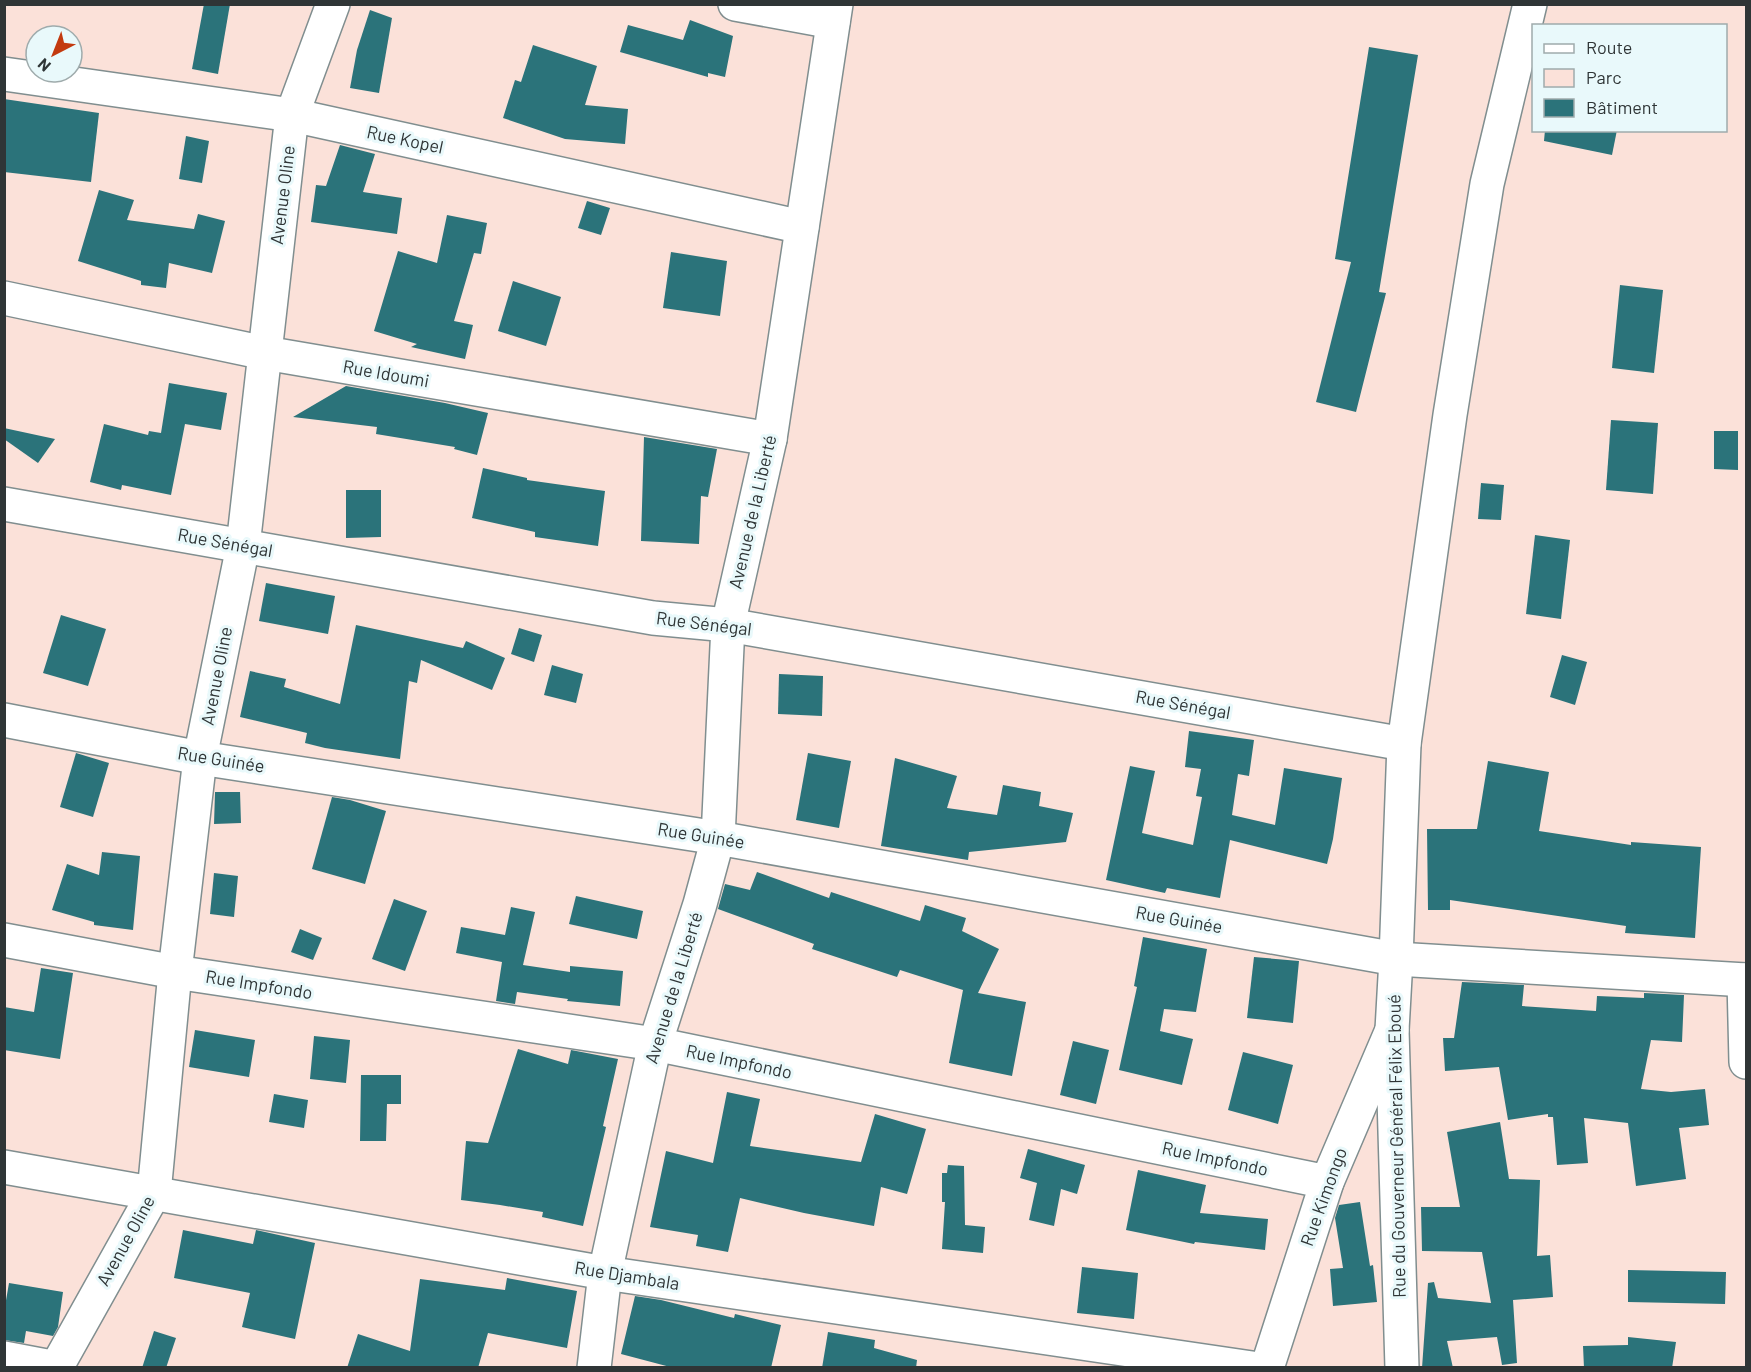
<svg xmlns="http://www.w3.org/2000/svg" width="1751" height="1372" font-family="Barlow,sans-serif">
<rect width="100%" height="100%" fill="#e9f9fb"/>
<path fill="#fbe1d9" fill-rule="evenodd" d="M5 5H1746V1367H5ZM1534 26H1726V130H1534ZM36 36H72V72H36Z"/>
<g fill="#2b737a">
<path d="M204 4H230L218 74 192 69Z"/>
<path d="M370 10 392 18 379 93 350 88 357 50Z"/>
<path d="M690 20 733 36 725 77 708 73V77L620 52 628 25 683 40Z"/>
<path d="M533 45 597 66 585 105 628 109 625 144 565 139 503 118 515 80 521 82Z"/>
<path d="M1369 47 1418 55 1379 292 1386 293 1356 412 1316 402 1351 262 1335 259Z"/>
<path d="M4 99 99 113 91 182 4 172Z"/>
<path d="M1545 130H1617L1612 155 1544 141Z"/>
<path d="M186 136 209 141 202 183 179 179Z"/>
<path d="M340 145 375 154 363 192 402 198 397 234 311 222 316 185 326 186Z"/>
<path d="M99 190 134 200 127 220 194 229 198 214 225 221 212 273 169 263 166 288 141 285V281L78 261Z"/>
<path d="M587 201 610 208 601 235 578 228Z"/>
<path d="M447 215 487 223 481 254 474 253 454 321 473 325 465 359 411 347 417 344 374 331 398 251 437 263Z"/>
<path d="M671 252 727 261 720 316 663 308Z"/>
<path d="M513 281 561 297 546 346 498 331Z"/>
<path d="M1620 285 1663 290 1654 373 1612 368Z"/>
<path d="M169 383 227 393 221 430 185 424 171 495 122 485 121 490 90 482 104 424 148 435 149 431 161 433Z"/>
<path d="M346 386 445 403 488 413 477 455 454 449 455 447 376 434 377 427 293 417Z"/>
<path d="M1611 420 1658 423 1653 494 1606 490Z"/>
<path d="M4 428 55 439 38 463 4 439Z"/>
<path d="M1714 431H1738V470L1714 469Z"/>
<path d="M644 437 717 449 708 497 701 496 699 544 641 541Z"/>
<path d="M483 468 527 478V480L605 491 598 546 535 537V532L472 518Z"/>
<path d="M1481 483 1504 485 1501 520 1478 519Z"/>
<path d="M346 490H381V537L346 538Z"/>
<path d="M1535 535 1570 540 1561 619 1526 614Z"/>
<path d="M266 583 335 596 328 634 259 621Z"/>
<path d="M61 615 106 629 88 686 43 673Z"/>
<path d="M356 625 463 648 466 641 505 658 492 690 421 660 417 683 409 681 400 759 325 748 305 743 307 733 240 717 250 671 286 679 284 687 340 704Z"/>
<path d="M519 628 542 635 534 662 511 654Z"/>
<path d="M1562 655 1587 662 1575 705 1550 697Z"/>
<path d="M552 665 583 674 576 703 544 695Z"/>
<path d="M779 674 823 676 822 716 778 714Z"/>
<path d="M1189 731 1254 740 1249 776 1238 774 1232 815 1275 825 1284 768 1342 778 1333 839 1327 864 1230 840 1220 898 1167 888 1165 893 1106 880 1130 766 1155 771 1142 833 1193 845 1202 797 1196 796 1201 769 1185 767Z"/>
<path d="M76 753 109 763 93 817 60 807Z"/>
<path d="M808 753 851 761 839 828 796 820Z"/>
<path d="M895 758 957 776 947 808 997 815 1003 785 1041 792 1039 806 1073 813 1066 842 969 852 968 860 881 846Z"/>
<path d="M1488 761 1549 772 1539 831 1631 845V842L1701 847 1695 938 1625 933 1626 926 1450 900V910H1428L1427 829H1477Z"/>
<path d="M215 792H240L241 823 214 824Z"/>
<path d="M332 797 350 800 386 811 365 884 312 869Z"/>
<path d="M102 852 140 856 133 930 94 925V922L52 910 67 864 99 875Z"/>
<path d="M757 872 829 898 831 892 920 921 925 905 966 918 962 931 999 949 978 993 1026 1002 1012 1076 949 1063 963 990 900 970 897 977 812 949 814 944 718 909 725 884 750 890Z"/>
<path d="M214 873 238 876 234 917 210 914Z"/>
<path d="M576 896 643 911 637 939 569 924Z"/>
<path d="M394 899 427 911 405 971 372 959Z"/>
<path d="M511 907 535 912 523 965 570 972V966L623 971 620 1006 567 1001 568 999 517 992 515 1004 496 1001 502 962 456 953 461 927 505 935Z"/>
<path d="M300 929 322 938 313 960 291 952Z"/>
<path d="M1143 937 1207 949 1196 1012 1164 1009 1160 1031 1193 1039 1182 1085 1119 1070 1137 987 1134 986Z"/>
<path d="M1254 957 1299 961 1293 1023 1247 1018Z"/>
<path d="M41 968 73 973 60 1059 4 1050V1007L34 1012Z"/>
<path d="M1462 982 1524 985 1522 1006 1596 1011 1597 996 1644 998V993L1684 995 1682 1042 1651 1040 1641 1089 1671 1092 1705 1089 1709 1125 1679 1128 1686 1179 1636 1186 1628 1123 1584 1118 1588 1163 1557 1165 1553 1117H1548V1114L1508 1120 1499 1067 1445 1071 1443 1038H1454Z"/>
<path d="M195 1030 255 1040 249 1077 189 1067Z"/>
<path d="M314 1036 350 1040 346 1083 310 1079Z"/>
<path d="M1073 1041 1109 1050 1096 1104 1060 1095Z"/>
<path d="M518 1049 568 1064 571 1050 618 1059 603 1126 606 1127 583 1226 542 1217 543 1212 500 1205 461 1200 466 1141 488 1143Z"/>
<path d="M1243 1052 1293 1065 1278 1124 1228 1110Z"/>
<path d="M361 1075H401V1104H387L386 1141H360Z"/>
<path d="M727 1092 760 1099 750 1146 861 1162 875 1114 926 1129 907 1194 881 1187 874 1226 804 1213 740 1198 728 1252 696 1246 698 1235 650 1227 666 1151 713 1163Z"/>
<path d="M274 1094 308 1100 304 1128 269 1122Z"/>
<path d="M1500 1122 1509 1179 1540 1180 1537 1256 1550 1255 1553 1297 1513 1300 1517 1363 1502 1365 1497 1337 1447 1341 1453 1368H1422L1428 1283 1434 1282 1438 1298 1491 1303 1482 1252 1422 1251 1421 1207H1460L1447 1132Z"/>
<path d="M1028 1149 1085 1165 1077 1194 1061 1189 1054 1226 1029 1220 1037 1183 1020 1178Z"/>
<path d="M948 1165 964 1166 965 1225 985 1227 983 1253 942 1249 945 1202H942V1173H947Z"/>
<path d="M1138 1170 1206 1185 1200 1213 1268 1219 1265 1250 1195 1242 1194 1244 1126 1230Z"/>
<path d="M1360 1202 1370 1266 1373 1265 1377 1302 1333 1306 1330 1269 1343 1268 1335 1218 1339 1205Z"/>
<path d="M183 1230 253 1244 256 1230 315 1243 295 1339 242 1327 250 1293 174 1278Z"/>
<path d="M1082 1267 1138 1273 1134 1319 1077 1313Z"/>
<path d="M1628 1270 1726 1272 1725 1304 1628 1302Z"/>
<path d="M507 1278 577 1291 567 1348 488 1333 478 1368H347L358 1334 410 1351 420 1279 505 1290Z"/>
<path d="M9 1283 63 1292 58 1327 53 1336 26 1331 24 1343 4 1340V1312Z"/>
<path d="M635 1296 661 1300 734 1318 735 1314 781 1325 771 1368H674L621 1354Z"/>
<path d="M154 1331 176 1338 166 1368H142Z"/>
<path d="M828 1332 875 1340 874 1348 917 1360 916 1368H822Z"/>
<path d="M1628 1337 1676 1342 1672 1368H1584L1583 1346 1628 1345Z"/>
</g>
<g fill="none" stroke-linecap="round" stroke-linejoin="round">
<defs>
<g id="minor">
<path d="M735 4 833 22"/>
<path d="M4 74 292 115 802 227"/>
<path d="M4 298 265 353 770 439"/>
<path d="M4 504 653 618 728 625 1404 744"/>
<path d="M4 720 200 758 718 838 1396 959 1746 980"/>
<path d="M4 940 175 972 655 1044 1327 1182"/>
<path d="M1744 980 1746 1062"/>
<path d="M4 1167 605 1273 1252 1368"/>
<path d="M4 1358 57 1368"/>
<path d="M56 1368 154 1193 175 972 200 758 243 546 292 115 333 4"/>
<path d="M594 1368 605 1273 655 1044 700 904 718 838 728 625 770 439 836 4"/>
<path d="M1267 1368 1327 1182 1392 1030"/>
</g>
<path id="major" d="M1402 1368 1392 1030 1396 959 1404 744 1450 415 1487 184 1530 4"/>
</defs>
<use href="#minor" stroke="#808e8f" stroke-width="36"/>
<use href="#major" stroke="#808e8f" stroke-width="36"/>
<use href="#minor" stroke="#fff" stroke-width="33"/>
<use href="#major" stroke="#fff" stroke-width="33"/>
</g>
<g text-anchor="middle" stroke-width="6" stroke-linejoin="round" paint-order="stroke">
<g font-size="18" fill="#2f3536" stroke="#e9f9fb">
<text transform="translate(405 140) rotate(12)" y="6">Rue Kopel</text>
<text transform="translate(283 195) rotate(-83)" y="6">Avenue Oline</text>
<text transform="translate(386 374) rotate(10)" y="6">Rue Idoumi</text>
<text transform="translate(753 512) rotate(-77)" y="6">Avenue de la Liberté</text>
<text transform="translate(225 543) rotate(10)" y="6">Rue Sénégal</text>
<text transform="translate(704 624) rotate(7)" y="6">Rue Sénégal</text>
<text transform="translate(217 676) rotate(-79)" y="6">Avenue Oline</text>
<text transform="translate(1183 705) rotate(10)" y="6">Rue Sénégal</text>
<text transform="translate(221 760) rotate(9)" y="6">Rue Guinée</text>
<text transform="translate(701 836) rotate(9)" y="6">Rue Guinée</text>
<text transform="translate(1179 920) rotate(10)" y="6">Rue Guinée</text>
<text transform="translate(259 985) rotate(9)" y="6">Rue Impfondo</text>
<text transform="translate(674 988) rotate(-73)" y="6">Avenue de la Liberté</text>
<text transform="translate(739 1062) rotate(12)" y="6">Rue Impfondo</text>
<text transform="translate(1397 1146) rotate(-91)" y="6">Rue du Gouverneur Général Félix Eboué</text>
<text transform="translate(1215 1159) rotate(12)" y="6">Rue Impfondo</text>
<text transform="translate(1324 1197) rotate(-70)" y="6">Rue Kimongo</text>
<text transform="translate(126 1241) rotate(-61)" y="6">Avenue Oline</text>
<text transform="translate(627 1276) rotate(9)" y="6">Rue Djambala</text>
</g>
</g>
<rect width="1751" height="1372" fill="none" stroke="#2f3536" stroke-width="12"/>
<rect x="1532" y="24" width="195" height="108" fill="#e9f9fb" stroke="#9fabac" stroke-width="1.5"/>
<rect x="1544" y="44" width="30" height="9" fill="#ffffff" stroke="#9fabac" stroke-width="1.5"/>
<text x="1586" y="54" font-size="18" fill="#2f3536">Route</text>
<rect x="1544" y="69" width="30" height="18" fill="#fbe1d9" stroke="#9fabac" stroke-width="1.5"/>
<text x="1586" y="84" font-size="18" fill="#2f3536">Parc</text>
<rect x="1544" y="99" width="30" height="18" fill="#2b737a" stroke="#9fabac" stroke-width="1.5"/>
<text x="1586" y="114" font-size="18" fill="#2f3536">Bâtiment</text>
<g transform="translate(54 54) rotate(222)"><circle r="28" fill="#e9f9fb" stroke="#9fabac" stroke-width="1.5"/>
<path d="M0-4.5L10 22L0 15L-10 22Z" fill="#c33a0f"/>
<text y="-9" font-size="16" font-weight="bold" text-anchor="middle" fill="#2f3536">N</text>
</g>
</svg>
